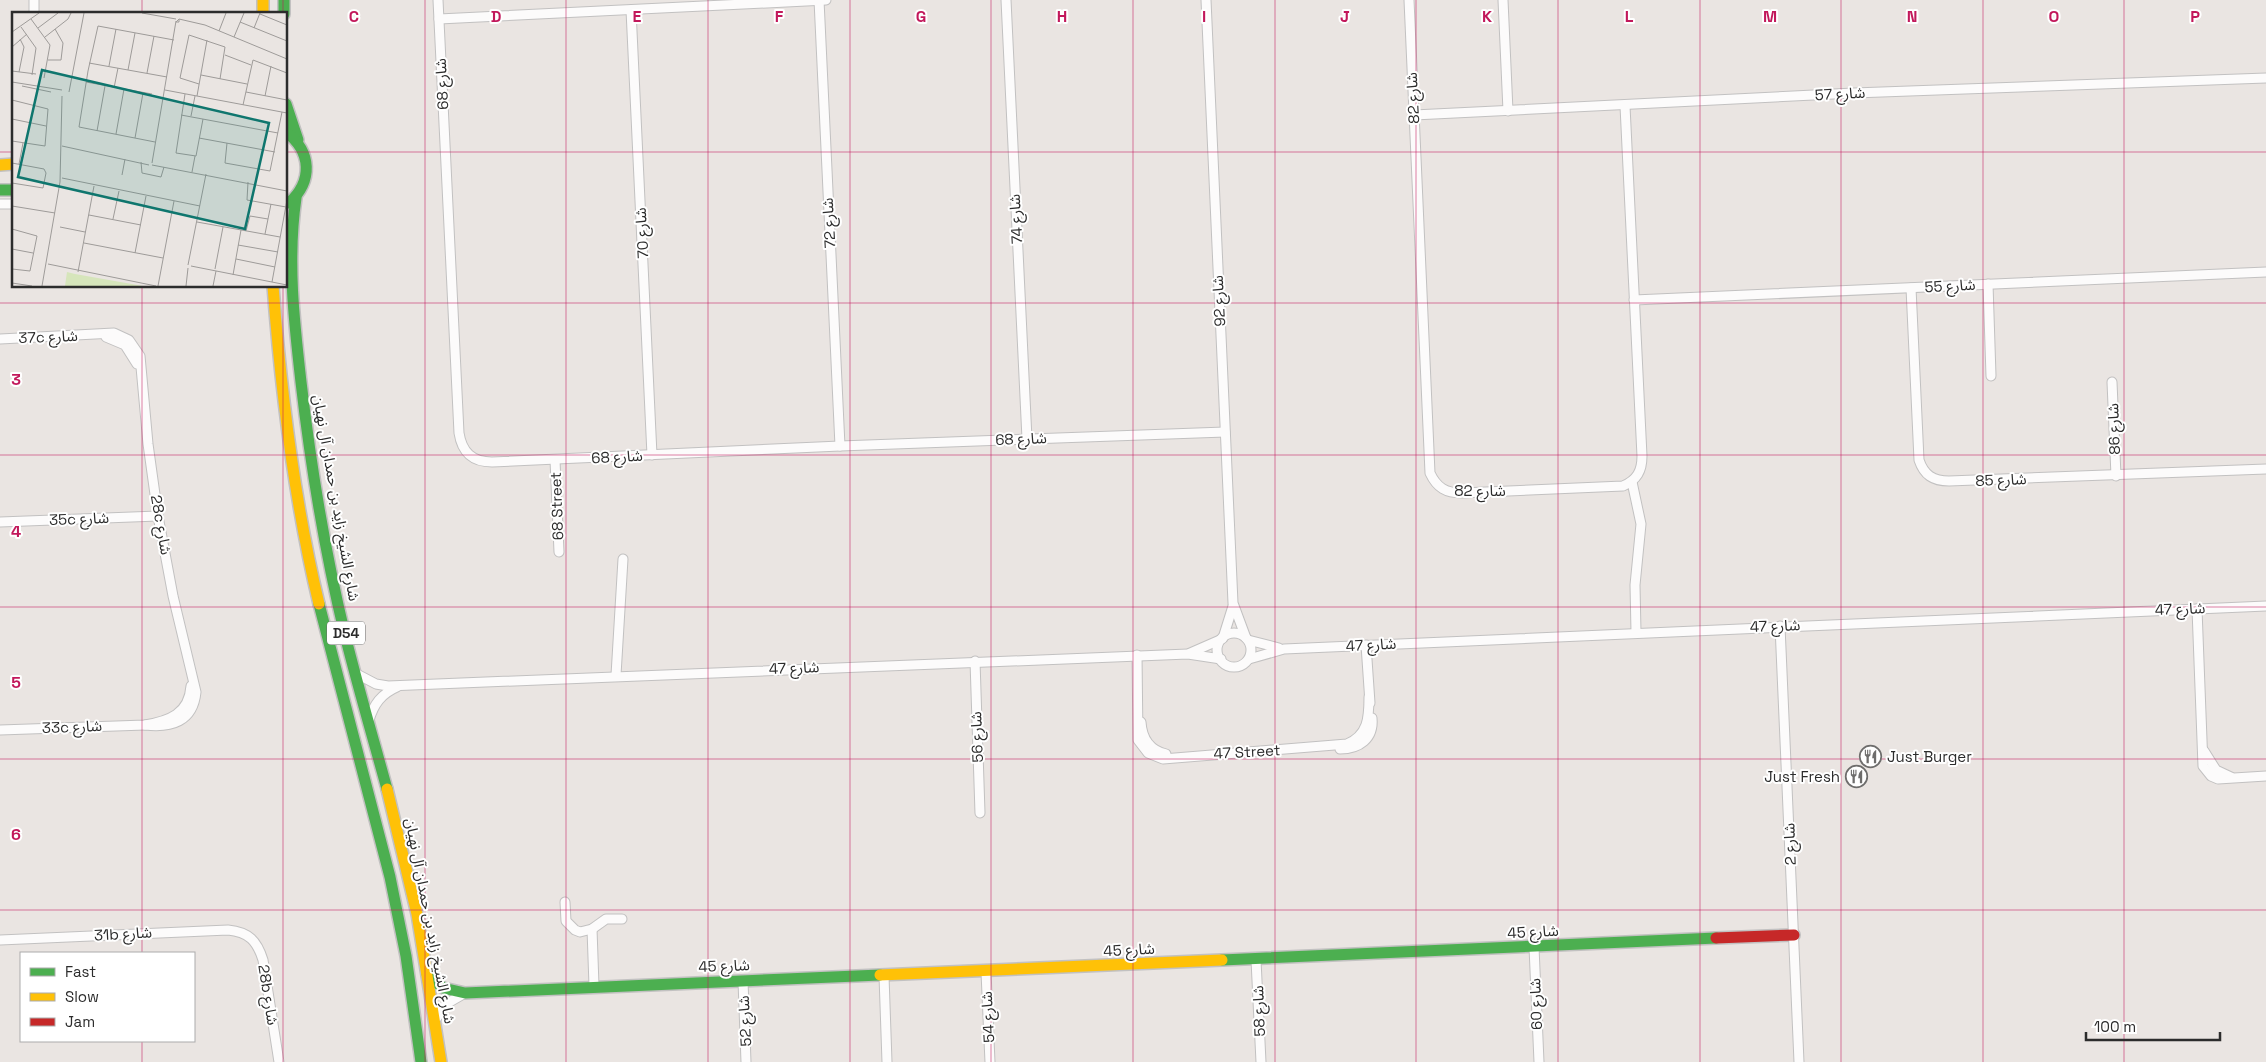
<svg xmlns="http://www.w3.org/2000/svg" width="2266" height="1062" font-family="'Space Grotesk','Noto Sans Arabic',sans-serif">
<rect width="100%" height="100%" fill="#eae5e2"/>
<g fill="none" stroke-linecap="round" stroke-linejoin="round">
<defs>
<g id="street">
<path d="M34 0V14"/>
<path d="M438 0 459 433C462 452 472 462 492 462L840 446 1225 432"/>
<path d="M819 0 840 446"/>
<path d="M1006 0 1027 439"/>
<path d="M1206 0 1233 603 1246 638"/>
<path d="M1409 0 1430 473C1437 488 1446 493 1462 493L1623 486C1637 480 1642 471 1642 456L1625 106"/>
<path d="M1503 0 1508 111"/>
<path d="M631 10 652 455"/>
<path d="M439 19 826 0"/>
<path d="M1414 115 1854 93 2266 78"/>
<path d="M0 204H14"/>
<path d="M1988 284 1991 376"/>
<path d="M1911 288 1919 460C1924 475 1933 481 1949 481L2266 469"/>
<path d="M1634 300 2266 272"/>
<path d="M106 337 125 345 137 364"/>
<path d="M0 339 114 333 129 340 140 356 148 444 158 516 173 596 196 692C193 722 171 728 145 725"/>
<path d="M2112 382 2116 476"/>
<path d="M555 460 559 552"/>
<path d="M1632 482 1641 524 1635 585 1636 632"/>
<path d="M0 522 158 516"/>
<path d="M2197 609 2203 766 2211 776 2218 779 2266 776"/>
<path d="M1780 626 1799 1062"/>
<circle cx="1234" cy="650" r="17"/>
<path d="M1223 638 1233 606"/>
<path d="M1248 640 1279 648"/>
<path d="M1366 645 1370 703"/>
<path d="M1190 653 1222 639"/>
<path d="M1137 655 1138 740 1148 753 1163 759 1347 744C1368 735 1369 718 1369 697"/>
<path d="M1249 659 1284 649 2266 606"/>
<path d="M975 661 980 813"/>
<path d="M355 673 376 684 388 686 1188 654 1221 659"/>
<path d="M616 675 623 559"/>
<path d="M369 720C374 704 381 694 397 687"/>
<path d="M1141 722C1142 738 1149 750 1166 754"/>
<path d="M0 730 145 725C169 721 189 714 191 686"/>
<path d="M1340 749C1359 749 1374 739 1372 718"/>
<path d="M2204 751 2216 770 2231 777"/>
<path d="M565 902 566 921 575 930 580 932 592 929 606 919H622"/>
<path d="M592 929 594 986"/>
<path d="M0 940 228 930C249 932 257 941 263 960L279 1062"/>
<path d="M1534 947 1539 1062"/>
<path d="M1256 960 1261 1062"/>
<path d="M986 972 990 1062"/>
<path d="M884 976 887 1062"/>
<path d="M743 981 746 1062"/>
<path d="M436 1019 446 1004 465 993"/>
</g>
<g id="fast">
<path d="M284 0V14"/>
<path d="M286 104 298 140"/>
<path d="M286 132C312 152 313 181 289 203"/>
<path d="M0 190H14"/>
<path d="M296 198C287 260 294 321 301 382 311 468 325 552 345 635 358 687 373 738 387 789"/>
<path d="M319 604 390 877 406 956 421 1062"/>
<path d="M1222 960 1716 938"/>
<path d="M427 974 443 988 465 993 880 975"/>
</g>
<g id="slow">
<path d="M263 0V14"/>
<path d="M0 165 14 164"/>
<path d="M273 286C281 393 294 500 319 604"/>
<path d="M387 789 417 914 441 1062"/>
<path d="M880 975 1222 960"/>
</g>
<path id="jam" d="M1716 938 1794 935"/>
</defs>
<use href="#street" stroke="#c2c1c1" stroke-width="11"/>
<use href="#fast" stroke="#c2c1c1" stroke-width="14"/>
<use href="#slow" stroke="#c2c1c1" stroke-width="14"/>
<use href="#jam" stroke="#c2c1c1" stroke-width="14"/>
<use href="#street" stroke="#fcfbfb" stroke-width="9"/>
<use href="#fast" stroke="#4caf50" stroke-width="11"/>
<use href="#slow" stroke="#ffc107" stroke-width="11"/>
<use href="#jam" stroke="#c62828" stroke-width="11"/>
</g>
<path fill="none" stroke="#c2185b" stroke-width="1" stroke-opacity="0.55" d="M142 0V14M283 0V14M425 0V1062M566 0V1062M708 0V1062M850 0V1062M991 0V1062M1133 0V1062M1275 0V1062M1416 0V1062M1558 0V1062M1700 0V1062M1841 0V1062M1983 0V1062M2124 0V1062M0 152H14M286 152H2266M142 286V953M283 286V1062M0 303H2266M0 455H2266M0 607H2266M0 759H2266M0 910H2266M142 1041V1062"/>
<defs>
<symbol id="restaurant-ring" viewBox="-11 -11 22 22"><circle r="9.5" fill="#fff" stroke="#6e6d6c" stroke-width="1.5"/><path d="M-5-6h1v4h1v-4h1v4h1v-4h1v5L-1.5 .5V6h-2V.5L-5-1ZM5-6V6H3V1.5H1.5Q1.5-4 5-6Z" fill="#6e6d6c"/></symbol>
</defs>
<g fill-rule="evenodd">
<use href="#restaurant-ring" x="1858" y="744" width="25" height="25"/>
<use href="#restaurant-ring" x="1844" y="764" width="25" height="25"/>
</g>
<g text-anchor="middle" stroke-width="4" stroke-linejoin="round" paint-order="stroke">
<rect fill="#fff" stroke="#6b6b6b" stroke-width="1" x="327" y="621.5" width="38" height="23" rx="4"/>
<g font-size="14" font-weight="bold" fill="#2c2c2c">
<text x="346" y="638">D54</text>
</g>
<g font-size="15" fill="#2c2c2c" stroke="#fff">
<text transform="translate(442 84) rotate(-93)" y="5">شارع 68</text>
<text transform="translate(1840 94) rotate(-3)" y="5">شارع 57</text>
<text transform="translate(1413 98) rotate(-93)" y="5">شارع 82</text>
<text transform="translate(1016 219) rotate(-93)" y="5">شارع 74</text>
<text transform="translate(829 223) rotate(-93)" y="5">شارع 72</text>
<text transform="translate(642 233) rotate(-93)" y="5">شارع 70</text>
<text transform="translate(1950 286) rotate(-3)" y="5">شارع 55</text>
<text transform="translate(1219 301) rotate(-93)" y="5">شارع 92</text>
<text transform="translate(48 337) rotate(-2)" y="5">37c شارع</text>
<text transform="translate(2114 429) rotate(-92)" y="5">شارع 86</text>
<text transform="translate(1021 439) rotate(-2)" y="5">شارع 68</text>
<text transform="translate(617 457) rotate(-3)" y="5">شارع 68</text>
<text transform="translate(2001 480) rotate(-2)" y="5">شارع 85</text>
<text x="1480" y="496">شارع 82</text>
<text transform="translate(336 498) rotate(80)" y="5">شارع الشيخ زايد بن حمدان آل نهيان</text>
<text transform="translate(557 506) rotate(-92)" y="5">68 Street</text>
<text transform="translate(79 519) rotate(-2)" y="5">35c شارع</text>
<text transform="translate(161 525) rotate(80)" y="5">28c شارع</text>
<text transform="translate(2180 609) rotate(-2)" y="5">شارع 47</text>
<text transform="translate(1775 626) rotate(-2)" y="5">شارع 47</text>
<text transform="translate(1371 645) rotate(-3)" y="5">شارع 47</text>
<text transform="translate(794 668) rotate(-2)" y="5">شارع 47</text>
<text transform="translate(72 727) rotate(-2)" y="5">33c شارع</text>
<text transform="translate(977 737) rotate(-92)" y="5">شارع 56</text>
<text transform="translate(1247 752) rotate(-3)" y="5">47 Street</text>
<text transform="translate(1790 844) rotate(-92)" y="5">شارع 2</text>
<text transform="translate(430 921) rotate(79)" y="5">شارع الشيخ زايد بن حمدان آل نهيان</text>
<text transform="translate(1533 932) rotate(-3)" y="5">شارع 45</text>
<text transform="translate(123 934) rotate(-3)" y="5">31b شارع</text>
<text transform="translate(1129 950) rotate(-3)" y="5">شارع 45</text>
<text transform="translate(724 966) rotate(-2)" y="5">شارع 45</text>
<text transform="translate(268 995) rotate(81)" y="5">28b شارع</text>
<text transform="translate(1536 1004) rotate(-92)" y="5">شارع 60</text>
<text transform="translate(1259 1011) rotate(-92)" y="5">شارع 58</text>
<text transform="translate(988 1017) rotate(-93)" y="5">شارع 54</text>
<text transform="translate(745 1021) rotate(-93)" y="5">شارع 52</text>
</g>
<g font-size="15" fill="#2c2c2c" stroke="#fff" text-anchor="start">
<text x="1887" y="762">Just Burger</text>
<text x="1840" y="782" text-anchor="end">Just Fresh</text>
</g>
</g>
<g transform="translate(12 12)">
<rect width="275" height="275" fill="#eae5e2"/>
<path d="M55 260 63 262 131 274H53Z" fill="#d6e5bb"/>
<path fill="none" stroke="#9e9b99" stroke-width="1" d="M130 1 164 7M248 2 275 13M19 7 38 33 32 66M167 7 164 10H167V7L193 13 275 47M228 10 275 29M9 15 24 36 20 63M26 16 46 1M242 16 248 1M207 19 214 1M0 20 27 1M33 25 56 7 59 1M222 25 232 1M0 35 15 22M213 43 239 53M36 48H49L51 31 43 17M77 51 155 65M97 54 104 17M116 58 123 21M0 59 24 62M7 60 12 35 8 27M135 61 142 24M189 63 235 72M0 70 50 78M74 70 140 82M187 72 168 66 177 23 213 35 208 67M10 74 39 80M102 76 106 56M153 78 275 101M57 80 72 1M234 80 275 88M173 82 164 141 184 144 191 107M185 84 195 28M253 84 259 54M0 88 36 97 33 134 0 129M231 93 241 48 275 61M169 103 266 121M179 104 183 84M0 107 34 114M85 119 93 74M104 122 112 77M123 126 131 81M187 126 263 140M143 130 67 115 76 59 86 14 162 28M215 131 213 151 258 159 270 100M50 134 137 153M129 150 130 161 149 165 152 155M0 151 32 157 34 161 31 176 0 171M140 151 164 9M7 152 11 131M140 153 275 179M180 160 183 144M110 163 113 147M50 166 188 194M236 170 235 188 274 195M0 194 43 201M77 203 129 213M101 207 107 179M185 210 268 225M48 215 73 220M0 217 25 224 18 259 0 257M234 219 238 204 256 207M253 222 259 192M72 231 151 246M226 233 266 240M0 237 21 241M123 241 134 184M224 247 263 255M36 252 144 274M176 253 194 162M179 254 275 273M203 257 211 215M66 260 82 174M221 263 229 218M260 270 275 188M0 271 20 274M30 274 48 170 50 84M146 274 162 189M174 274 176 256M201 274 204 259"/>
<path fill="#0f766e" fill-opacity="0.15" stroke="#0f766e" stroke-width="2.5" d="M30 58 257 111 233 217 6 165Z"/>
<rect width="275" height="275" fill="none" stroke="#2c2c2c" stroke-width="2.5"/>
</g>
<g font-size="16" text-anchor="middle" font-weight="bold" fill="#c2185b" stroke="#fff" stroke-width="4" stroke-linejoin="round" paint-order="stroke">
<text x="354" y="22">C</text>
<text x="496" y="22">D</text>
<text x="637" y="22">E</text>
<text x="779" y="22">F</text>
<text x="921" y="22">G</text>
<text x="1062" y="22">H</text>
<text x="1204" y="22">I</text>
<text x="1345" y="22">J</text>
<text x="1487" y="22">K</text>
<text x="1629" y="22">L</text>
<text x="1770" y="22">M</text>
<text x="1912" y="22">N</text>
<text x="2054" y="22">O</text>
<text x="2195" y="22">P</text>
<text x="16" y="385">3</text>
<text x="16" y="537">4</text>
<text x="16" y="688">5</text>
<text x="16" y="840">6</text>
</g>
<rect x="20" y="952" width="175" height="90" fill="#ffffff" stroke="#ababab"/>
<rect x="30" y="968" width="25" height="8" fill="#4caf50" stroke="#ababab"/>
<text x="65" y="977" font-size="15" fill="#2c2c2c">Fast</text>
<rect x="30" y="993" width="25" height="8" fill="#ffc107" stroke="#ababab"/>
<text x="65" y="1002" font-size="15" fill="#2c2c2c">Slow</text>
<rect x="30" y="1018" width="25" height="8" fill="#c62828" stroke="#ababab"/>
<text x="65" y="1027" font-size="15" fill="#2c2c2c">Jam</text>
<path d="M2086 1032v8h134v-8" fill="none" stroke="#2c2c2c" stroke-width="2.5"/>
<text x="2094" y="1032" font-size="15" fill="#2c2c2c" stroke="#ffffff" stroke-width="4" paint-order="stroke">100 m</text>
</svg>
